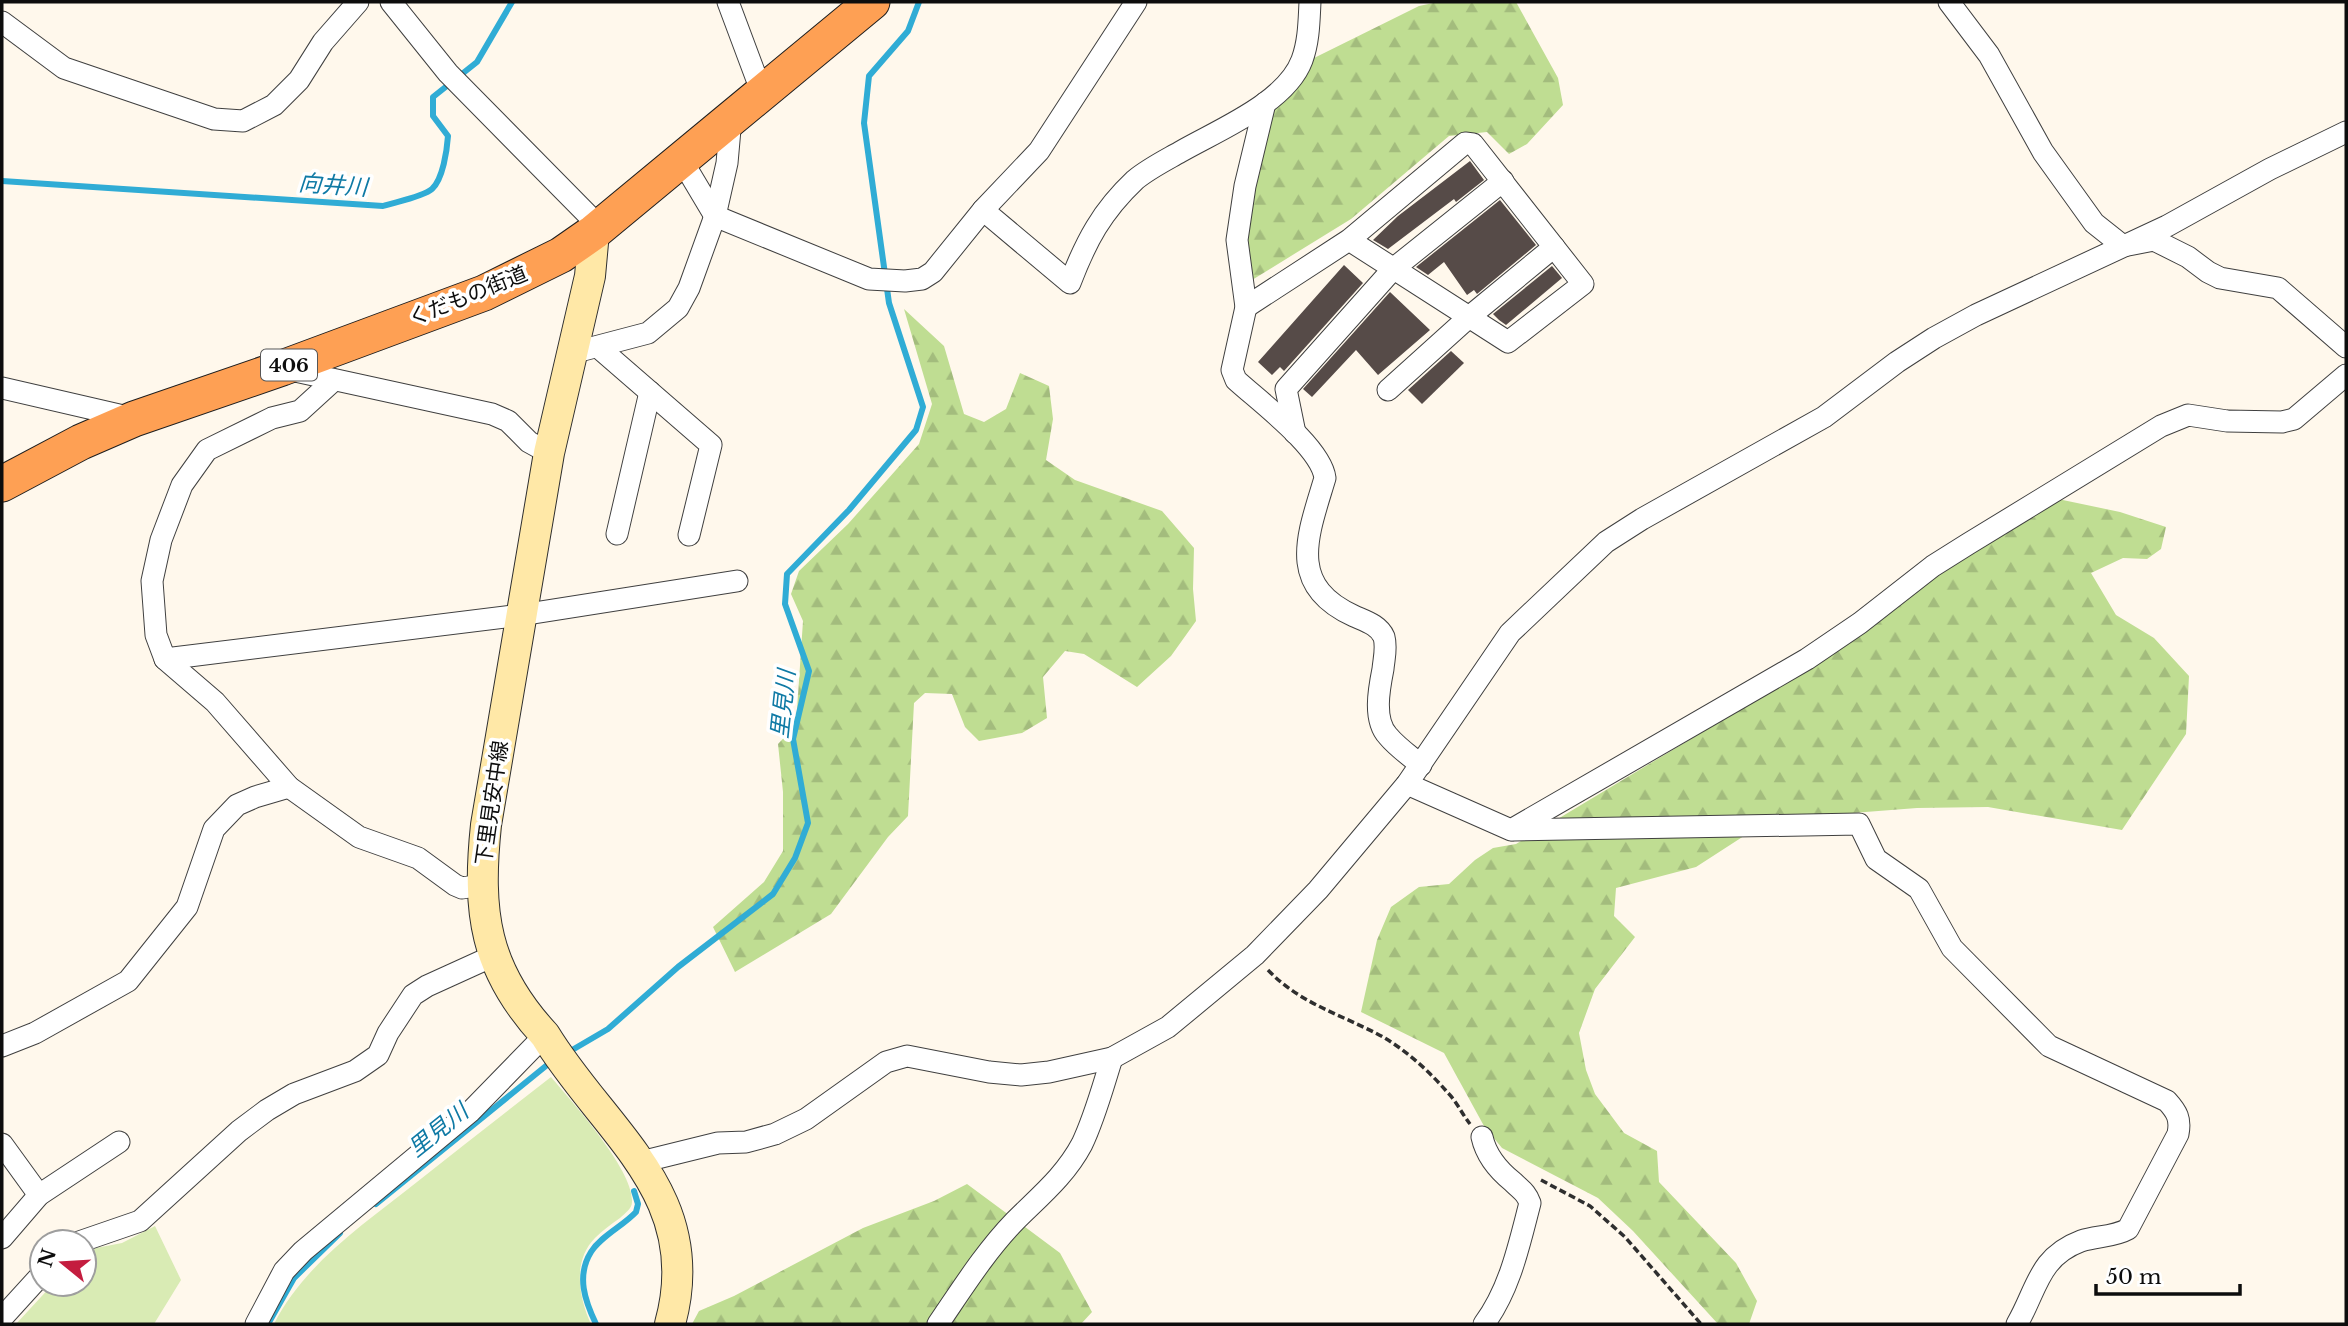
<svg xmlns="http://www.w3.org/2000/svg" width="2348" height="1326" font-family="'Libre Baskerville','Noto Sans JP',serif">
<defs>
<pattern id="forest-firs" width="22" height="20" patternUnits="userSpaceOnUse" patternTransform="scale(1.75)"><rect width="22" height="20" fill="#bfdd92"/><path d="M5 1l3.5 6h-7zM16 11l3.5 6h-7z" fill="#a3bc7d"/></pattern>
</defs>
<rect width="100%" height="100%" fill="#fff8ec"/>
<g fill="#d9ebb4">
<path d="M551 1077C572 1102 634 1170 632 1202 632 1209 625 1213 620 1218 611 1224 602 1231 595 1238 572 1261 579 1298 591 1324H274C305 1263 364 1224 417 1182 461 1147 506 1112 551 1077Z"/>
<path d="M155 1226 181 1280 154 1324H16L53 1284H84V1254L96 1248 122 1243Z"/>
</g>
<g fill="url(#forest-firs)">
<path d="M1438 2H1516L1558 78 1563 105 1527 144 1509 154 1487 132 1449 136 1351 219 1252 280 1243 235 1272 109 1310 60 1419 6Z"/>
<path d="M904 309 944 346 964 414 984 422 1006 409 1020 373 1049 386 1053 419 1046 460 1075 480 1162 511 1194 548 1193 589 1196 621 1171 656 1137 687 1084 654 1065 651 1043 677 1047 718 1022 733 979 741 965 727 952 694 925 693 914 703 908 816 888 837 831 914 735 972 713 927 764 882 783 851V792L778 744 796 725 803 621 791 594 799 571 848 524 919 444 932 404Z"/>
<path d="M2058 499 2120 512 2166 527 2161 549 2147 559 2123 558 2091 573 2116 615 2154 638 2189 676 2186 734 2122 830 1988 807 1917 808 1814 816 1747 834 1696 867 1616 888 1614 916 1635 937 1595 989 1579 1033 1586 1070 1595 1094 1624 1133 1657 1151 1659 1182 1736 1263 1757 1301 1749 1324H1718L1633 1231 1598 1198 1502 1148 1484 1126 1444 1053 1361 1012 1377 940 1391 907 1419 887 1449 884 1475 860 1493 848 1516 844 1799 674 1939 568Z"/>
<path d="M967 1184 1060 1253 1092 1312 1081 1324H692L699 1311 734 1296 863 1228 934 1201Z"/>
</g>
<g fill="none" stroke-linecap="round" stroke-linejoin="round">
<g stroke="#30acd5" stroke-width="6">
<path d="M2 181 383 206C395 202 423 197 432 189 443 179 447 150 448 136L433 116V97L477 62 512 2"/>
<path d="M567 1053 608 1029 678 967 773 894 795 858 808 823 793 739 809 671 785 604 787 574 849 510 916 430 923 407 889 303 864 123 869 76 908 31 919 2"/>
<path d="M376 1204 552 1061"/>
<path d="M268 1324 294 1278 340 1233"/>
<path d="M596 1324C585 1301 576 1276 591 1252 601 1236 623 1226 636 1212L638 1204 634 1191"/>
</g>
</g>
<g fill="#564b48">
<path d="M1470 161 1484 180 1456 202 1454 199 1388 249 1373 240 1398 216Z"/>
<path d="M1500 200 1536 245 1477 294 1474 290 1467 295 1444 262 1428 275 1416 267Z"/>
<path d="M1344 265 1363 283 1284 371 1280 367 1272 375 1258 362Z"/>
<path d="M1552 266 1562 278 1506 325 1499 320 1493 314Z"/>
<path d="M1390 292 1430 330 1378 375 1356 350 1312 397 1303 389Z"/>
<path d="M1451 351 1464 363 1422 404 1408 390Z"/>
</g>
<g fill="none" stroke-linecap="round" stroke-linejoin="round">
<defs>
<g id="minor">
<path d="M391 2 448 73 593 220 594 232"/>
<path d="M728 2 762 93"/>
<path d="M1949 2 1989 55 2043 152 2094 223 2123 246 2154 240 2188 257 2208 272 2220 278 2278 288 2346 347"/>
<path d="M2 22 64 68 214 119 243 121 274 105 299 80 323 42 358 2"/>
<path d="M1265 103 1245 186 1237 240 1246 307 1232 370 1236 380C1260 402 1321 447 1325 478 1308 535 1286 585 1354 616 1365 621 1379 625 1384 637 1387 648 1384 658 1383 669 1379 689 1373 720 1388 736 1397 747 1410 756 1421 765"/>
<path d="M681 159 715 216 869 279 905 281 922 279 933 272 983 210 1039 151 1136 2"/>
<path d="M983 210 1070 283C1086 241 1102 211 1135 180 1148 169 1166 160 1180 152 1218 130 1286 103 1302 60 1309 41 1309 21 1310 2"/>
<path d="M1246 307 1349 240 1465 143 1473 144 1583 284 1508 342 1349 240"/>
<path d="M598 347 711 445 689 535"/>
<path d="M572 353 648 333 678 308 689 288 715 216 727 163 731 118"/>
<path d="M286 369 492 414 508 421 529 442 549 453"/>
<path d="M334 380 300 411 272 418 207 450 182 485 161 540 152 581 156 635 165 659 215 702 289 787 359 837 418 858 455 885 462 888 482 885"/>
<path d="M2 388 132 418"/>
<path d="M1388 390 1469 317 1554 247"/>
<path d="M1295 433 1286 389 1393 269 1503 181"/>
<path d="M617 534 650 392"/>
<path d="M165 659 521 615 737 581"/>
<path d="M1407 784 1511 830 1807 659 1860 623 1933 566 1968 544 2161 426 2188 415 2227 421 2282 422 2294 419 2346 375"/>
<path d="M1513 830 1859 824 1876 859 1919 889 1952 948 2049 1046 2167 1101C2177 1112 2181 1119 2178 1134L2128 1229C2114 1237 2097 1236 2081 1241 2038 1257 2037 1290 2017 1324"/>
<path d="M2 1046 35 1033 128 981 187 907 214 829 237 805 255 797 289 787"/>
<path d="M1482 1137C1486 1155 1498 1170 1513 1182 1521 1190 1526 1192 1530 1203 1519 1245 1510 1289 1484 1324"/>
<path d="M2 1144 39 1195"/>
<path d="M641 1162 718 1143 746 1142 775 1134 806 1119 886 1062 907 1056 989 1072 1021 1075 1049 1072 1112 1058 1168 1027 1255 955 1318 890 1407 784 1510 633 1606 542 1642 519 1824 417 1897 362 1934 338 1976 315 2167 226 2270 169 2346 132"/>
<path d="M2 1238 39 1195 119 1142"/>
<path d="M79 1242 140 1221 239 1131 267 1110 294 1094 355 1071 378 1055 388 1033 413 995 427 986 493 956"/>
<path d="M2 1318 42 1274"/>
<path d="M256 1324 284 1271 303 1251 470 1112 545 1035"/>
<path d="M938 1324C962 1289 985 1252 1015 1221 1040 1196 1065 1176 1082 1144 1095 1117 1103 1086 1112 1058"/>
</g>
<path id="secondary" d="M594 232 590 276 549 453 486 825C477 912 484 969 545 1035 604 1132 706 1194 670 1324"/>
<path id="trunk" d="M2 484 81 442 134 419 282 368 484 293 561 255 594 232 872 2"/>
</defs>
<use href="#minor" stroke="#404040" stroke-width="23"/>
<use href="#secondary" stroke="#2f2f2f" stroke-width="32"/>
<use href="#trunk" stroke="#1e1e1e" stroke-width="37"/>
<g stroke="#2f2f2f" stroke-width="3.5" stroke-dasharray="7 3.5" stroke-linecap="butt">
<path d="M1268 970C1300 1004 1343 1015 1383 1037 1407 1051 1430 1072 1448 1093 1457 1102 1462 1114 1470 1124"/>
<path d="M1541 1180 1590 1206 1625 1237 1701 1324"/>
</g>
<use href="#minor" stroke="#fff" stroke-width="21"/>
<use href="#secondary" stroke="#ffe8a7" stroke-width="30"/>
<use href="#trunk" stroke="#fea054" stroke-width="35"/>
</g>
<g text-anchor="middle" stroke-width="7" stroke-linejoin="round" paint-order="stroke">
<rect fill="#fff" stroke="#565656" stroke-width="2" x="261" y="349.5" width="56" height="31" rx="5"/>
<g font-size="19" font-weight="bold" fill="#0d0d0d">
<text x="289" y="372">406</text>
</g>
<g font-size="21" fill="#0d0d0d" stroke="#fff">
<text transform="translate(468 296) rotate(-22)" y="7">くだもの街道</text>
<text transform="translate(492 803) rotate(-82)" y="7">下里見安中線</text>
</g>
<g font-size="23" font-style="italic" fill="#0f7aa5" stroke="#fff">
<text transform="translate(333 185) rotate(4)" y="8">向井川</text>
<text transform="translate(783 704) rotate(-84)" y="8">里見川</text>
<text transform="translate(438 1130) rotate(-39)" y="8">里見川</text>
</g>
</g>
<rect width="2348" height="1326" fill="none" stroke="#0d0d0d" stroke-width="7"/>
<g transform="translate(63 1263) rotate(288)"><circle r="33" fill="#ffffff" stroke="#9e9e9e" stroke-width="2"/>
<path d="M0-5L12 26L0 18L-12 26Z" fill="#c41d3f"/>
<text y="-10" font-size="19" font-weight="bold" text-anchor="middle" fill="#0d0d0d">N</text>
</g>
<path d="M2096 1284v10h144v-10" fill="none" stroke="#0d0d0d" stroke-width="3.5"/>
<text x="2106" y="1284" font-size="21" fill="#0d0d0d" stroke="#ffffff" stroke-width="5" paint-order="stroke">50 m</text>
</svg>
